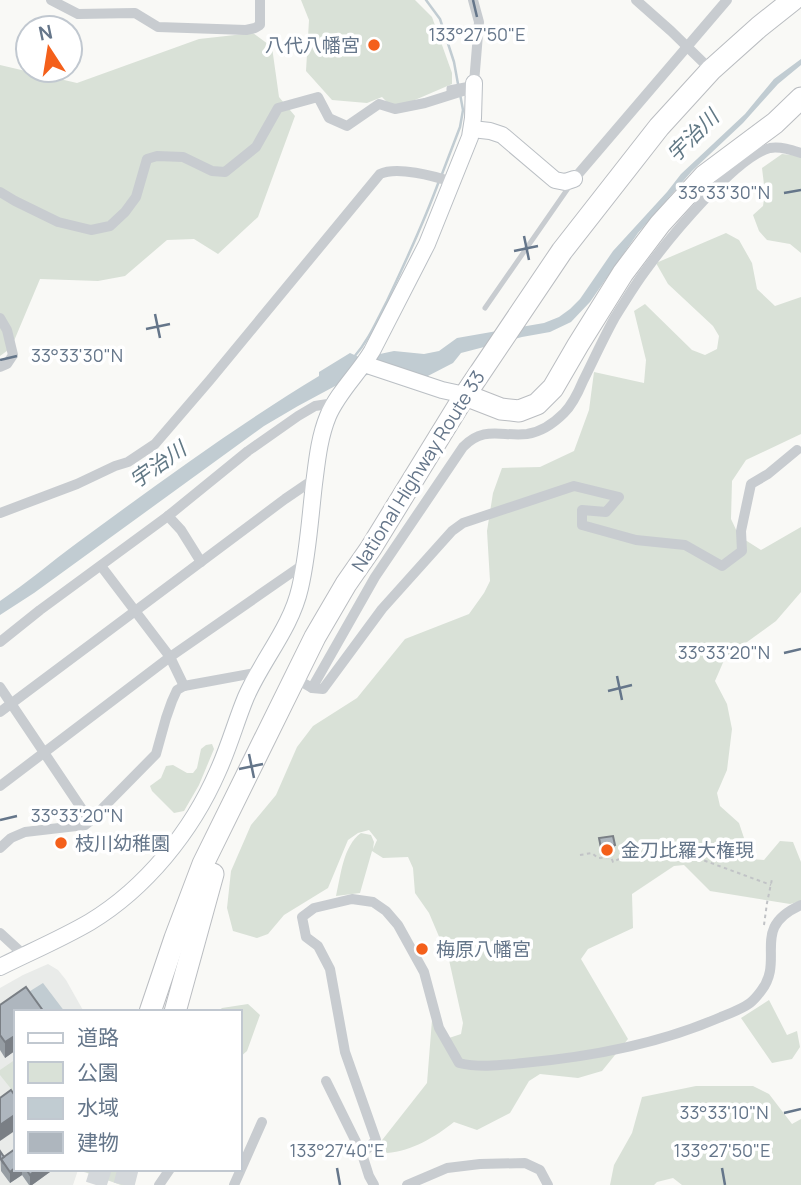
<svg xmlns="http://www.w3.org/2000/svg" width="801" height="1185" font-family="Manrope,'Noto Sans JP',sans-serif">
<rect width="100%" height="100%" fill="#f9f9f6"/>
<path fill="#e9ebe9" d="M48 964 58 970 66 980 84 1012H16V1169H138L134 1185H121L78 1170 73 1185H0V988L23 975Z"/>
<g fill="#d9e1d7">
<path d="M301 0H415L432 17 452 73V84L394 109 382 97 367 103 332 100 306 71 309 20Z"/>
<path d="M253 33 272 47 279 97 295 116 258 217 218 254 194 239 167 240 125 276 98 281 40 279 11 348 0 356V65L77 83 199 39Z"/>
<path d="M782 154 801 156V253L790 244 767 240 759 231 753 215 763 206 765 193 762 168Z"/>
<path d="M726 233 739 240 752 263 757 289 775 306 801 297V434L746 460 732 481 731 519 739 536 761 550 801 527V592L776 621 725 658 715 681 727 704 732 729 727 770 717 793 720 806 739 823 751 859 764 860 780 841 793 842 801 862V901L790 904 710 891 684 865 674 866 632 894 633 928 588 949 581 959 628 1039 602 1071 578 1078 540 1074 529 1081 510 1113 477 1130 454 1122C435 1137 412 1151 387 1153L379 1144 427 1083 432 1020 449 1038 461 1034 463 1023 449 960 429 913 415 893 413 868 408 857 383 858 372 851 360 893 336 896C341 875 343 846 361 833L371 835 374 842 373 849 377 840 369 830 358 833 348 840 328 888 284 915 268 934 257 938 233 931 227 908 231 871 251 825 276 795 297 747 313 726 357 698 405 639 469 614 484 593 490 581 487 531 493 493 502 468 540 467 574 451 589 410 594 372 644 383 646 360 634 311 645 304 692 350 705 355 717 349 719 336 713 326 668 284 656 263Z"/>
<path d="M212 744 214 749 199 785 184 811 174 813 152 791 150 786 161 778 166 766 173 765 187 773H193L197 768 201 749 206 745Z"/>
<path d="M769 1000 787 1035 797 1031 800 1047 792 1059 772 1063 741 1018Z"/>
<path d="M248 1004 260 1015 247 1051 240 1057V1012H217L222 1008Z"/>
<path d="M16 1059V1095L0 1075V1070Z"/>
<path d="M696 1086H753L769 1094 792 1124 801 1119V1185H682L673 1178 657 1182 654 1185H610L614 1165 632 1133 642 1097Z"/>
<path d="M77 1169H138L134 1185H121Z"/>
</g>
<g fill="#c1ccd2">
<path d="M801 59V65L778 84 743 123 692 171 638 233 590 302 571 322 550 332 522 337 461 353 453 363 424 378 391 367 337 385 298 406 264 426 34 593 0 615V601C27 583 51 562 77 543 156 485 235 427 319 376V372L350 353 361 358 394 351 424 354 439 351 457 338 544 323 559 317 570 309 580 299 613 251 667 192 681 174 745 114 774 79Z"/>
<path d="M43 983 65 1012H40L27 993Z"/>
</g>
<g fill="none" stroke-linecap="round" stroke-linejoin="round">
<g stroke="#c1ccd2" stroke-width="2.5">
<path d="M426 0 440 19 454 62 458 84"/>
<path d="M442 174 460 127 463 110 460 94"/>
<path d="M354 357C369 340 377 320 387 301 406 261 424 222 439 181"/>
</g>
<g stroke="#d4d8db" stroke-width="21" stroke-dasharray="21 10" stroke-linecap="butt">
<path d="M96 1185 101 1169"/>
<path d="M124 1185 128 1169"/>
</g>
<defs>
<g id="secondary">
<path d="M472 129 490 131 502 135 555 180 565 182 574 179"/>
<path d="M364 364 442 390 465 395"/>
<path d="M0 967C30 952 61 939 90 922 146 888 192 831 218 771 229 747 236 721 246 697 262 660 291 628 300 588 308 554 310 518 314 484 317 461 319 438 328 416 338 392 359 373 372 351L427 244 470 137 473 118 474 83"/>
</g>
<g id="highway">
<path d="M465 395 501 409 519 411 537 404 553 388 578 345 623 273 660 224 704 176 775 123 801 98"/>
<path d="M150 1012 175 938 203 864 315 637 346 584 371 548 465 395 562 251 659 127 711 70 759 27 793 0"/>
<path d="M175 1012 213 874"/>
</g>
</defs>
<use href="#secondary" stroke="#babfc4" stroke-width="18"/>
<use href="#highway" stroke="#babdc1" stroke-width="23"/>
<g stroke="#c1c3c6" stroke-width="2" stroke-dasharray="3.5 3.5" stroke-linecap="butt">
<path d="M580 855 592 853 598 858 611 857 613 862 627 855 660 851 681 852 771 885"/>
<path d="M764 925 767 903 772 879"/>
</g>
<g stroke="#c8ccd0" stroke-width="5">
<path d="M449 94V88L470 84"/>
<path d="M485 308 571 184"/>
</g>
<g stroke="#c8ccd0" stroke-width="10">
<path d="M51 0 78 14 135 13 158 27 246 30 255 28 260 25V0"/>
<path d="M473 0 479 22 474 83"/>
<path d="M636 0 671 31 711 70"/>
<path d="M574 179 727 0"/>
<path d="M0 192 15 201 58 222 91 230 110 226 125 212 136 197 147 159 157 156 183 157 212 171 225 172 256 147 278 108 318 97 329 118 347 126 379 104 395 109 425 103 463 91 474 90"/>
<path d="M0 318 7 330 13 355 7 364 0 367"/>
<path d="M0 513 77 484 115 466 128 462 155 444 210 380 380 174C397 166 434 176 452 182"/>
<path d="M168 516 248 451 298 416 315 406 334 403"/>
<path d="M101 566 170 657 184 686"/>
<path d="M0 642 40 610 168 516 181 530 201 562"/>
<path d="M295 678 312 688 323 689 382 609 452 531 463 523 574 486 619 497 606 512 582 510V525L636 540 685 545 722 566 742 551 741 531 751 484 768 474 797 450"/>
<path d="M0 687 90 821"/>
<path d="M312 688 375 577 463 447C484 425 502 437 527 434 541 432 555 422 564 413 573 404 578 393 583 381 593 361 603 339 614 319 624 303 634 286 646 270 667 241 736 156 770 148 780 146 792 150 801 153"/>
<path d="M0 712 285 499 307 484 315 481"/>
<path d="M0 786 170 657 304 564"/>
<path d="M0 848 11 838 25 832 85 825 90 821 156 754 166 718 172 701 177 690 184 686 260 672"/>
<path d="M0 933 24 955"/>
<path d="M326 1081 362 1154"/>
<path d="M159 1185 170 1169"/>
<path d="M234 1185 262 1122"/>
<path d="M374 1185 369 1176 362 1154 376 1140 345 1052 330 969 318 946 306 937 302 917 314 908 352 899 373 902 386 911 398 925 424 972 439 1028 459 1063C480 1068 502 1065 523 1063 591 1057 659 1044 721 1017 731 1013 742 1009 750 1003 754 1000 758 995 761 991 786 959 749 928 801 905"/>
<path d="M407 1185 447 1168 480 1164 525 1163 540 1170 548 1185"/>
</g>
<use href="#secondary" stroke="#fff" stroke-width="16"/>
<use href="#highway" stroke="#fff" stroke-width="21"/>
</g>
<g fill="#969da3">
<path d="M599 838 615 845V853L601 855Z"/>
<path d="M0 1005 16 1012V1050L5 1058 0 1050Z"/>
<path d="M0 1151 16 1169H54L32 1185H29L22 1175 10 1183 1 1171Z"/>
</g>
<g fill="#7a7f85">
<path d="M16 1035V1050L5 1058V1042Z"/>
<path d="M16 1114V1130L0 1141V1125Z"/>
<path d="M16 1167V1169H22V1175L10 1183V1172Z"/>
<path d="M37 1169H54L32 1185H30V1175Z"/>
</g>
<g fill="#aeb6be" stroke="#7a7f85" stroke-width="2">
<path d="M613 836 615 845 601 848 599 838Z"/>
<path d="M26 987 44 1012H16V1035L5 1042 0 1035V1005Z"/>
<path d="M11 1090 16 1097V1114L0 1125V1098Z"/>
<path d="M15 1149 16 1150V1167L10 1172 1 1159Z"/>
<path d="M0 1151 4 1157 1 1159 4 1164 0 1158Z"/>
<path d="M26 1169H37L30 1175Z"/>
</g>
<path fill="none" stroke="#65768a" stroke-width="2.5" d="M473 0 477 17M784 193 801 190M524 236 529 260M514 251 538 246M155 314 160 338M146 329 170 324M0 360 17 356M784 653 801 649M617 676 622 700M608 691 632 685M249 754 254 778M239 769 263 764M0 820 17 816M784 1113 801 1109M337 1168 340 1185M722 1168 725 1185"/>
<g fill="#f4601b" stroke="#fff" stroke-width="2.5">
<circle cx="374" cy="45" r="7"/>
<circle cx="61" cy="843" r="7"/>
<circle cx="607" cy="850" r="7"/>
<circle cx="422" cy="949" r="7"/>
</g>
<g text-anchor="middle" stroke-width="7" stroke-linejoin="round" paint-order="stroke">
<g font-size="19" fill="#65768a" stroke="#fff" text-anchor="start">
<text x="360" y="52" text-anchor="end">八代八幡宮</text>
<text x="75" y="850">枝川幼稚園</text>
<text x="621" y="857">金刀比羅大権現</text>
<text x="436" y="956">梅原八幡宮</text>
</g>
<g font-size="19" fill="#65768a" stroke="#fff">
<text transform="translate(418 471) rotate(-58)" y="7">National Highway Route 33</text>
</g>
<g font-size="21" font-style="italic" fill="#617885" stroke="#fff">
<text transform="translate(693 136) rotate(-45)" y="7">宇治川</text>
<text transform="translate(158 465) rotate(-35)" y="7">宇治川</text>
</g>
</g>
<g font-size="18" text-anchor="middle" fill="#65768a" stroke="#fff" stroke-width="7" stroke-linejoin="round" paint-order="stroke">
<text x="477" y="41">133°27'50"E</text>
<text x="724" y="199">33°33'30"N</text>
<text x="77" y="362">33°33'30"N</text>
<text x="724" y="659">33°33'20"N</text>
<text x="77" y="822">33°33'20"N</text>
<text x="724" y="1119">33°33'10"N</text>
<text x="337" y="1157">133°27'40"E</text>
<text x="722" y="1157">133°27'50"E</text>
</g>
<rect x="14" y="1010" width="228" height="161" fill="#ffffff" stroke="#c1c8d0" stroke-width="2"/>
<rect x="28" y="1033" width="35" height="10" fill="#ffffff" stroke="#c1c8d0" stroke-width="2"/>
<text x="77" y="1045" font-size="21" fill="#65768a">道路</text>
<rect x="28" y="1062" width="35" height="21" fill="#d9e1d7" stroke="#c1c8d0" stroke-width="2"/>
<text x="77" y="1080" font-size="21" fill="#65768a">公園</text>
<rect x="28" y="1098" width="35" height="21" fill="#c1ccd2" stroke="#c1c8d0" stroke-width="2"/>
<text x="77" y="1115" font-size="21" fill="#65768a">水域</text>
<rect x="28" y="1132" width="35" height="21" fill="#aeb6be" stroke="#c1c8d0" stroke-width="2"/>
<text x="77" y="1150" font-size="21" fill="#65768a">建物</text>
<g transform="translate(49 49) rotate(348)"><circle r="33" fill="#ffffff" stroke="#c1c8d0" stroke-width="2"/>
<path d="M0-5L12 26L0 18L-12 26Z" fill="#f4601b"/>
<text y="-10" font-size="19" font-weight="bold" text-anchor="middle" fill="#65768a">N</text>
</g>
</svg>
